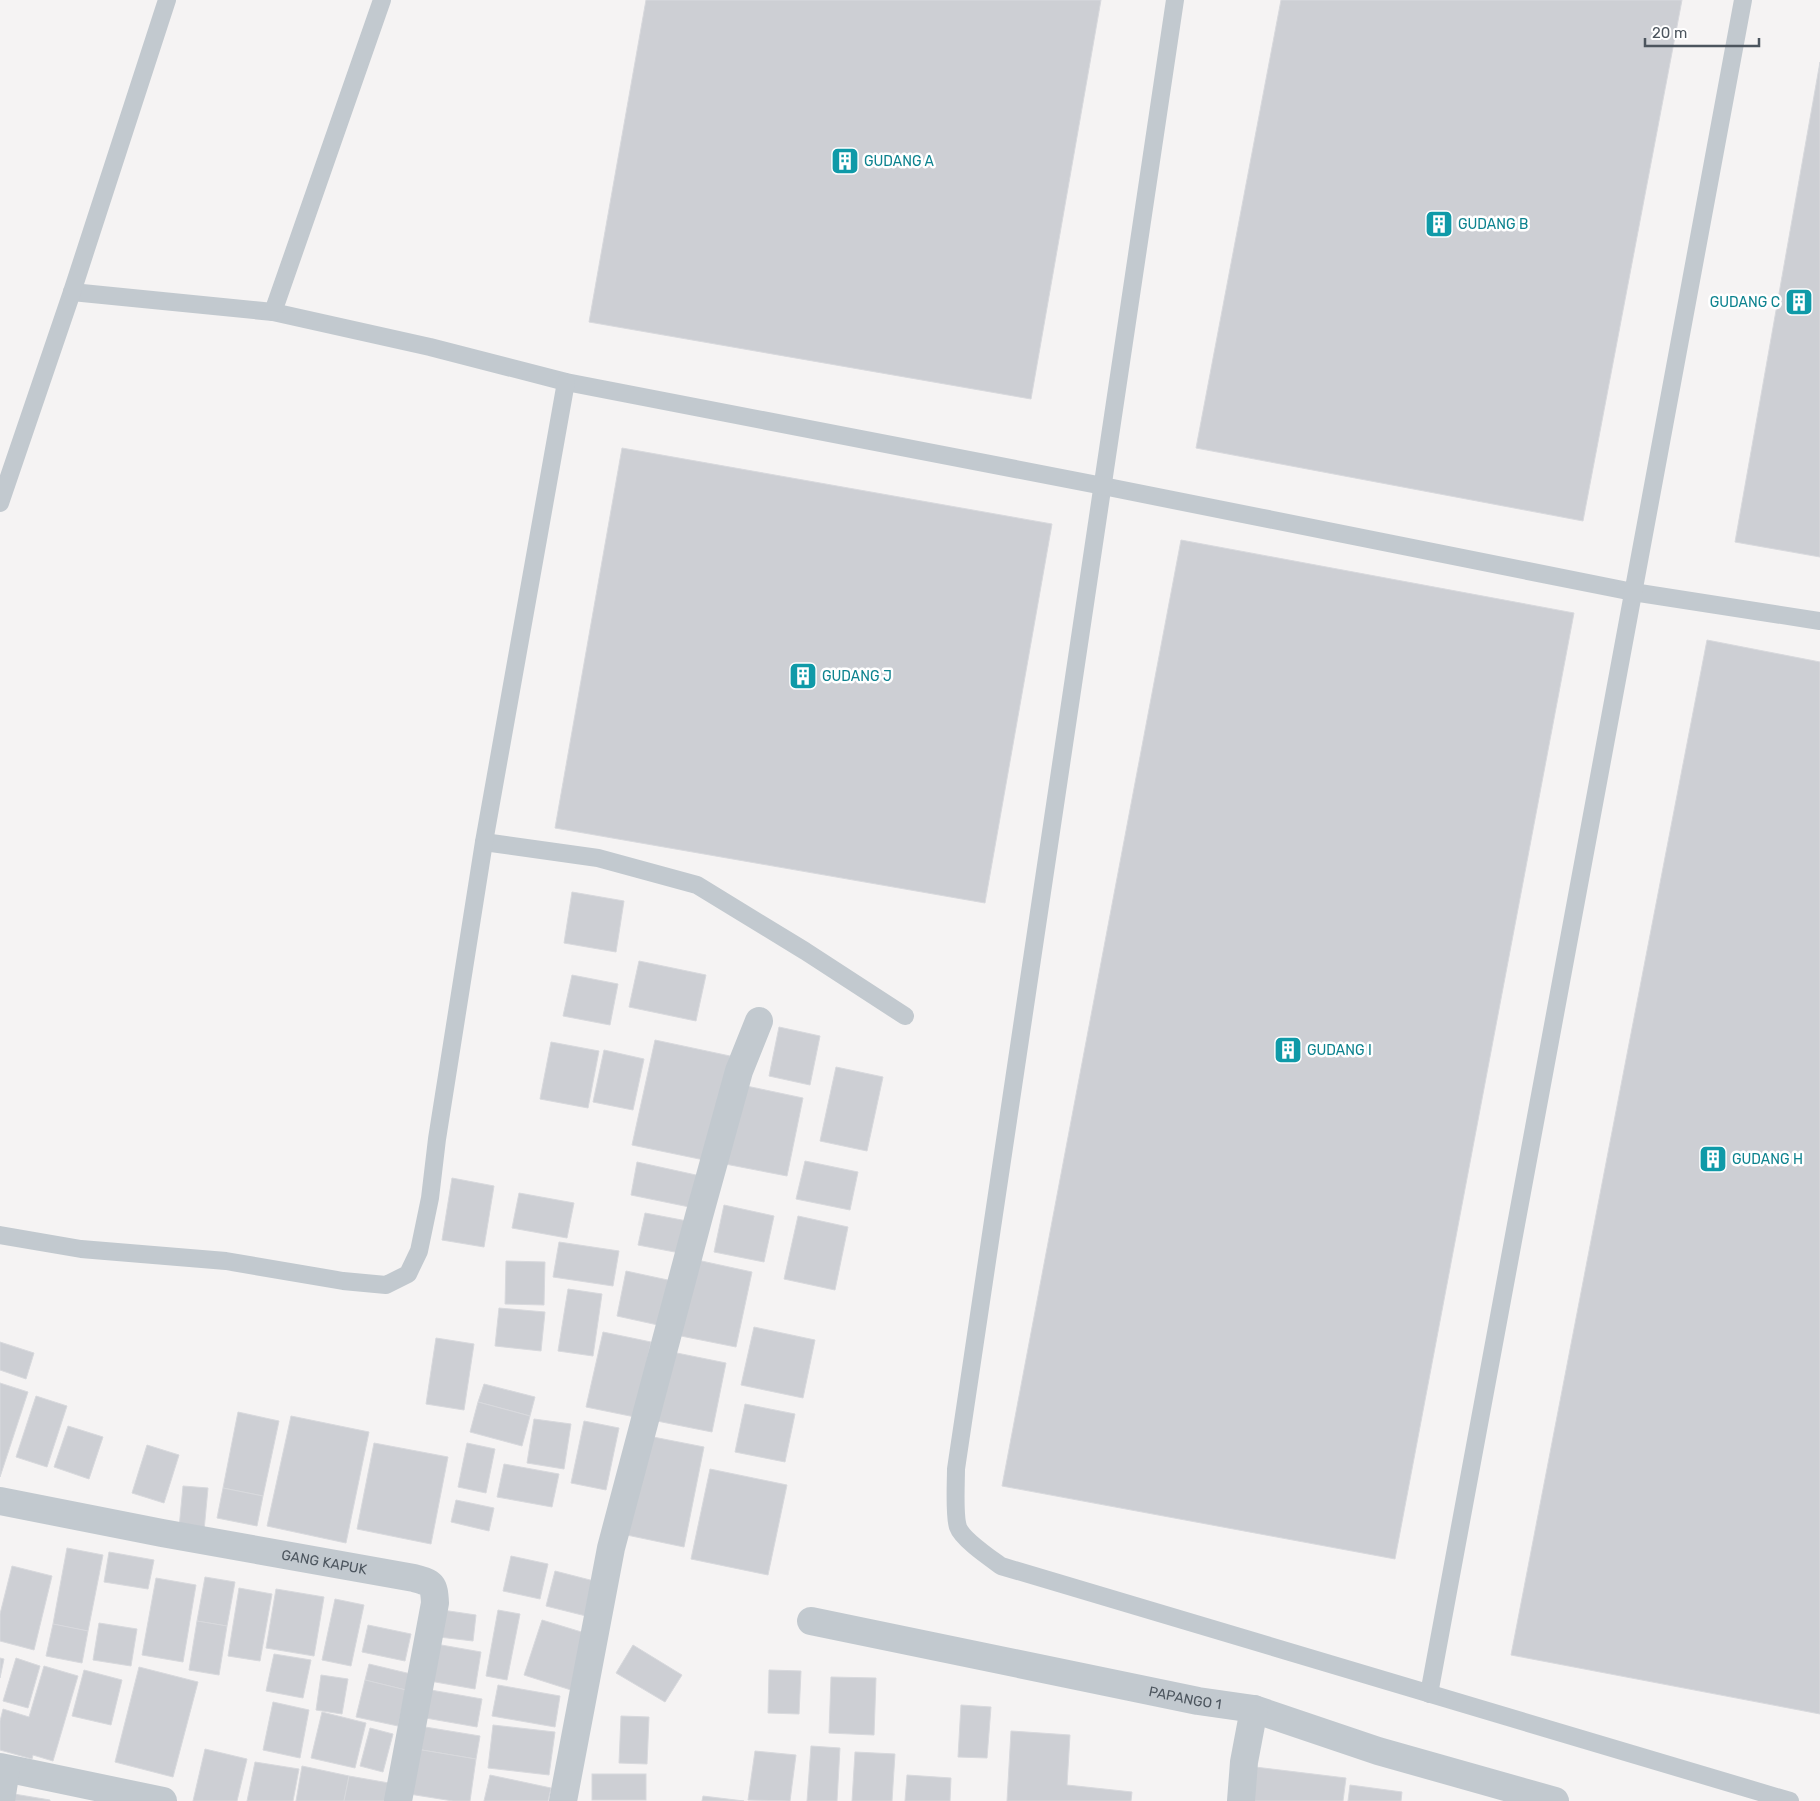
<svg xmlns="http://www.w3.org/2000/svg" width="1820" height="1801" font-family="Rubik,sans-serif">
<rect width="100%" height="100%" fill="#f5f3f3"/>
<g fill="#cdcfd4" stroke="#d8d9dd">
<path d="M646 0H1101L1031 399 589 322Z"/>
<path d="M1281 0H1682L1583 521 1196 448Z"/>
<path d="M1820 62V557L1735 542Z"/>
<path d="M622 448 1052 524 985 903 555 828Z"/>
<path d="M1181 540 1574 613 1395 1559 1002 1486Z"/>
<path d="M1707 640 1820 662V1714L1511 1655Z"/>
<path d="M572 892 624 901 616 952 564 943Z"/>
<path d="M639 961 706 975 696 1021 629 1007Z"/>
<path d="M572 975 618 984 610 1025 563 1016Z"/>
<path d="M779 1027 820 1036 810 1085 769 1076Z"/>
<path d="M655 1040 730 1056 709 1161 632 1145Z"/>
<path d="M551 1042 599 1051 588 1108 540 1099Z"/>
<path d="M604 1050 644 1059 633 1110 593 1102Z"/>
<path d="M836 1067 883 1077 867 1151 820 1141Z"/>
<path d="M737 1084 803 1098 787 1176 720 1163Z"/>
<path d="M805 1161 858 1172 850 1210 796 1199Z"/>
<path d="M637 1162 705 1177 699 1209 631 1195Z"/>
<path d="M452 1178 494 1186 484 1247 442 1240Z"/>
<path d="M519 1193 574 1203 567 1238 512 1228Z"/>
<path d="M724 1205 774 1216 764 1262 714 1252Z"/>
<path d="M645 1213 687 1221 680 1253 638 1245Z"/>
<path d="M798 1216 848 1227 835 1290 784 1279Z"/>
<path d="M559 1242 619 1251 613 1286 553 1277Z"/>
<path d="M697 1260 752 1272 736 1347 681 1336Z"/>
<path d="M506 1261 545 1262 544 1305 505 1304Z"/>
<path d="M626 1271 677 1282 667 1327 617 1316Z"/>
<path d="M568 1289 602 1294 593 1356 558 1351Z"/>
<path d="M499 1308 545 1312 541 1351 495 1346Z"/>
<path d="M754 1327 815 1340 803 1398 741 1385Z"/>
<path d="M603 1332 651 1342 635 1417 586 1407Z"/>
<path d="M436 1338 474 1344 464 1410 426 1404Z"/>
<path d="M0 1342 34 1353 26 1379 0 1370Z"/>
<path d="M667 1351 726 1363 712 1432 652 1420Z"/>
<path d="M0 1383 28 1392 0 1477Z"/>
<path d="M484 1384 535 1397 530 1416 478 1402Z"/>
<path d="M36 1396 67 1406 47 1467 16 1457Z"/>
<path d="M478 1402 530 1416 522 1446 470 1432Z"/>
<path d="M745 1404 795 1414 785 1462 735 1452Z"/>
<path d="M238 1412 279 1421 263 1496 223 1488Z"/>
<path d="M291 1416 369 1432 346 1543 267 1526Z"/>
<path d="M534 1419 571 1424 564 1469 527 1463Z"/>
<path d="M584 1421 619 1428 606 1490 571 1483Z"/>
<path d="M68 1426 103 1437 89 1479 54 1467Z"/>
<path d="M643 1435 704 1447 684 1547 622 1534Z"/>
<path d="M374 1443 448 1457 431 1544 357 1529Z"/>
<path d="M467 1443 495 1449 486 1493 458 1487Z"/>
<path d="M147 1445 179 1455 164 1503 132 1493Z"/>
<path d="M504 1464 559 1474 552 1507 497 1497Z"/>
<path d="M710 1469 787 1485 768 1575 691 1559Z"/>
<path d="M183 1486 208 1488 204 1531 179 1528Z"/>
<path d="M223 1488 263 1496 257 1526 217 1518Z"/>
<path d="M456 1500 494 1508 489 1531 451 1522Z"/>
<path d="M67 1548 103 1555 88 1631 53 1624Z"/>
<path d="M109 1552 154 1560 148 1589 104 1582Z"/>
<path d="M511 1556 548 1564 540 1599 503 1591Z"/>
<path d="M12 1566 52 1576 34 1650 0 1641V1614Z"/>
<path d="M555 1571 594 1581 586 1616 546 1606Z"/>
<path d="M205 1577 235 1582 227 1626 197 1621Z"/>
<path d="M156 1578 196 1585 183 1662 142 1655Z"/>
<path d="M239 1588 272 1594 260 1661 228 1656Z"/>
<path d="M276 1589 324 1597 314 1656 266 1648Z"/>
<path d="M335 1599 364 1605 351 1666 322 1660Z"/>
<path d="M442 1610 476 1615 473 1641 439 1637Z"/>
<path d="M498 1610 520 1614 507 1680 486 1676Z"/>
<path d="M542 1620 588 1634 571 1690 524 1675Z"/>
<path d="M197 1621 227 1626 219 1675 189 1670Z"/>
<path d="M99 1623 137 1629 131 1666 93 1660Z"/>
<path d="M53 1624 88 1631 82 1663 46 1656Z"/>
<path d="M368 1625 411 1634 405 1661 362 1652Z"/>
<path d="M430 1643 481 1652 475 1689 424 1680Z"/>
<path d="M633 1645 682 1675 665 1702 616 1673Z"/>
<path d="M274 1654 311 1660 303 1698 266 1691Z"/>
<path d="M0 1658 4 1659 0 1678Z"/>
<path d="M16 1658 40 1666 28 1708 3 1701Z"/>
<path d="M369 1664 411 1674 406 1690 365 1680Z"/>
<path d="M44 1666 78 1676 53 1761 33 1755 32 1759 0 1750V1721L3 1709 29 1717Z"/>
<path d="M139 1667 198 1682 173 1777 115 1762Z"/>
<path d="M84 1670 122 1680 111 1725 72 1716Z"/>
<path d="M769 1670 801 1671 799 1714 768 1713Z"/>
<path d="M321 1675 348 1679 342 1714 316 1710Z"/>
<path d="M831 1677 876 1678 874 1735 829 1733Z"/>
<path d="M365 1680 406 1690 398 1726 356 1717Z"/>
<path d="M498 1685 560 1696 555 1727 492 1716Z"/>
<path d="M425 1689 482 1699 477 1727 420 1717Z"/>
<path d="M273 1702 309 1710 300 1758 263 1750Z"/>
<path d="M961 1705 991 1707 987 1758 958 1757Z"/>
<path d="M322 1712 366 1723 355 1768 311 1758Z"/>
<path d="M621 1716 649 1717 647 1764 619 1763Z"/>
<path d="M493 1725 555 1732 549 1775 488 1768Z"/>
<path d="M419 1726 480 1736 476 1759 416 1749Z"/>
<path d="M370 1728 393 1734 383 1772 360 1766Z"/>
<path d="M1011 1731 1070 1735 1067 1785 1132 1792 1131 1801H1007Z"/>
<path d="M811 1746 840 1748 837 1801H807Z"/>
<path d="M205 1749 247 1759 237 1801H193Z"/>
<path d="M416 1749 476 1759 470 1801H453L409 1794Z"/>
<path d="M755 1751 796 1755 790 1801 748 1800Z"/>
<path d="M855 1752 895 1754 892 1801H852Z"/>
<path d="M255 1762 299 1769 293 1801H247Z"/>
<path d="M302 1766 349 1776 344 1801H296Z"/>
<path d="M1255 1767 1346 1778 1343 1801H1251Z"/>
<rect x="592" y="1774" width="54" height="26"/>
<path d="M490 1775 551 1788 548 1801H484Z"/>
<path d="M907 1775 951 1778 950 1801H905Z"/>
<path d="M349 1776 389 1783 385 1801H344Z"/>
<path d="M1350 1785 1402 1792 1401 1801H1348Z"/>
<path d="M8 1793 50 1800V1801H6Z"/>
<path d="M703 1796 744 1801H702Z"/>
</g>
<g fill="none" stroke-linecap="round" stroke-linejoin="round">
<g stroke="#c2c9cf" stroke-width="18">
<path d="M1175 0 956 1469C956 1483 954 1515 958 1527 962 1539 990 1558 1001 1566L1790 1801"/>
<path d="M72 292 273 312 430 347 566 382 1103 486 1633 592 1820 621"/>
<path d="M273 312 382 0"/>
<path d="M0 503 72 292 167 0"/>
<path d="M484 842 598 858 697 885 805 951 905 1016"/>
<path d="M0 1235 81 1249 226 1261 343 1281 386 1285 408 1274 419 1251 430 1198 437 1139 484 842 566 382"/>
<path d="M1429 1694 1743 0"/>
</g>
<g stroke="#c2c9cf" stroke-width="28">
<path id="s1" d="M0 1501 162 1533 414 1578C432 1583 434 1583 435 1603L398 1801"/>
<path id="s2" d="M811 1621 1198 1701 1254 1709 1378 1751 1555 1801"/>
<path d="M0 1767 163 1801"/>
<path d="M1 1801 6 1769"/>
<path d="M563 1801 611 1548 699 1216 739 1071 759 1021"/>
<path d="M1241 1801 1244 1762 1254 1709"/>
</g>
</g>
<defs>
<symbol id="building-square" viewBox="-11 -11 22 22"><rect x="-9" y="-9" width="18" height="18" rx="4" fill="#0f9aa8" stroke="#fff"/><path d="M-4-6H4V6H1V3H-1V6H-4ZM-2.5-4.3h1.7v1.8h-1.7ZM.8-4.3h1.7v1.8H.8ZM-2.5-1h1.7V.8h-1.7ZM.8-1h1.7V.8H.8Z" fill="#fff"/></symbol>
</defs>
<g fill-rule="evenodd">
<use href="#building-square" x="829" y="145" width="32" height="32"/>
<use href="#building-square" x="1423" y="208" width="32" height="32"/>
<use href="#building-square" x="1783" y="286" width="32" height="32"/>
<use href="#building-square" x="787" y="660" width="32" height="32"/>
<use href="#building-square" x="1272" y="1034" width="32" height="32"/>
<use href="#building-square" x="1697" y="1143" width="32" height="32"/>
</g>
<g text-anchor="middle" stroke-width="5" stroke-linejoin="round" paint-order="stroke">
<g font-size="14" fill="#0d838f" stroke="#fff" text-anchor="start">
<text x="864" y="166">GUDANG A</text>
<text x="1458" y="229">GUDANG B</text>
<text x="1780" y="307" text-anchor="end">GUDANG C</text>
<text x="822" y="681">GUDANG J</text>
<text x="1307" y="1055">GUDANG I</text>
<text x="1732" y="1164">GUDANG H</text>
</g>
<g font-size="14" fill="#4c555e" stroke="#fff">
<text dy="5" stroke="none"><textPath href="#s1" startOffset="330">GANG KAPUK</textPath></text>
<text dy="5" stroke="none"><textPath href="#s2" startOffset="382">PAPANGO 1</textPath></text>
</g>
</g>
<path d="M1645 38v8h114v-8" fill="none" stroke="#4c555e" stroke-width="2.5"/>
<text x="1652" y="38" font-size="15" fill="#4c555e" stroke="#ffffff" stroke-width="4" paint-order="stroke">20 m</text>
</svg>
